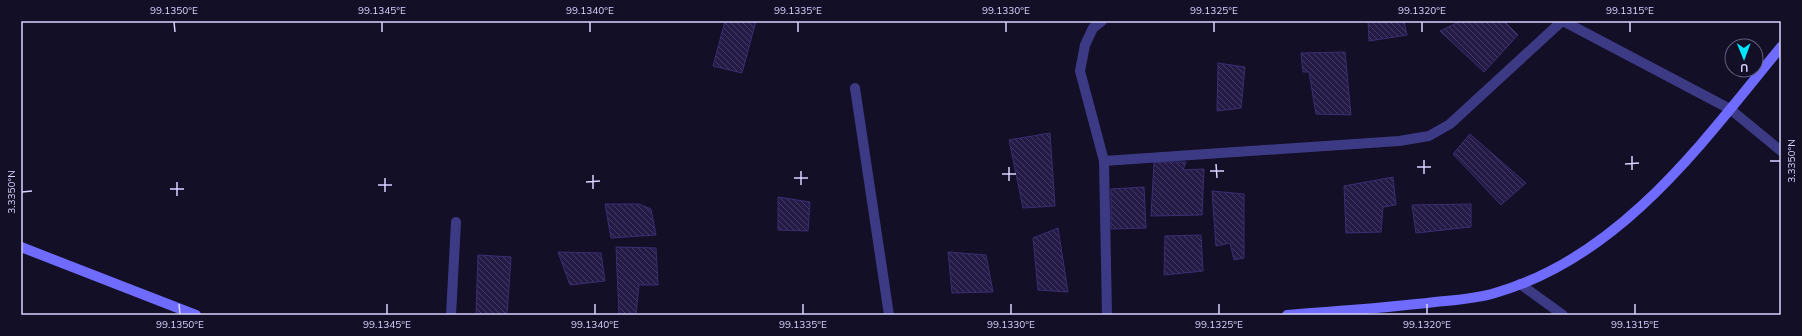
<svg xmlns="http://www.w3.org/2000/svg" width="1802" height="336" font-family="Mulish,sans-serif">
<defs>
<pattern id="building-back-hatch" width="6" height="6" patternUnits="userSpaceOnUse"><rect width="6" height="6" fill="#241b47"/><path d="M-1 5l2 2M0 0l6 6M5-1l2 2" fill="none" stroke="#433b63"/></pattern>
</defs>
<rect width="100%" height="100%" fill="#130f26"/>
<g fill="url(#building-back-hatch)" stroke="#3b2d73">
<path d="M725 21H756L742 73 713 66Z"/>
<path d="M1368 21H1404L1407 35 1369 41Z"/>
<path d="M1461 21H1504L1518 35 1484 72 1440 31Z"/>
<path d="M1345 52 1351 115 1316 114 1309 72H1303L1301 53Z"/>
<path d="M1218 63 1245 67 1241 108 1217 111Z"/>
<path d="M1050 133 1055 206 1023 208 1009 140Z"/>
<path d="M1470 134 1526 183 1501 205 1453 154Z"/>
<path d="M1154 162H1186L1183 170 1204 169 1202 215 1151 216Z"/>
<path d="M1393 177 1396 205 1383 207 1381 232 1346 233 1344 186Z"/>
<path d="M1144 187 1146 228 1111 229V189Z"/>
<path d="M1212 191 1244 194V258L1234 260 1230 243 1216 246Z"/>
<path d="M778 197 810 202 808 231 778 230Z"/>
<path d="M605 204H639L651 209 656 235 611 238Z"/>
<path d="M1471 204V227L1416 233 1412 205Z"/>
<path d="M1058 228 1068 292 1038 290 1033 238Z"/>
<path d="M1201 235 1203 271 1164 275 1165 236Z"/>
<path d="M616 247 656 248 658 285H639L636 315H619Z"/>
<path d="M558 252 601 253 605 281 570 285Z"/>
<path d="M948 252 986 255 993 292 952 293Z"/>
<path d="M478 255 511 257 507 315H476Z"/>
</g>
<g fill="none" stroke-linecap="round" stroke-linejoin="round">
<g stroke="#3d3a85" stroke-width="10">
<path d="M1102 21 1093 28 1085 45 1080 71 1104 161 1107 315"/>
<path d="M1563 21 1730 109 1781 151"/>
<path d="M855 88 889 315"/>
<path d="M1104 161 1399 141 1429 136 1450 124 1562 21"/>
<path d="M1520 284 1563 315"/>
<path d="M451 315 456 222"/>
</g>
<g stroke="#6f6bff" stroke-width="10">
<path d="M21 247 196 315"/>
<path d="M1287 315C1337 311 1386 308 1435 302 1455 300 1476 299 1495 293 1621 257 1702 143 1781 47"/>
</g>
</g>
<path fill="none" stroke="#d9d4ff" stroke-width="1.5" d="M174 22 175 32M382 22V32M590 22V32M798 22V32M1006 22V32M1214 22V32M1422 22V32M1630 22V32M1632 156V170M1424 160V174M1770 161H1780M1216 164 1217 178M1625 164 1639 163M1009 167V181M1417 167H1431M801 171V185M1210 171H1224M1002 174H1016M593 175V189M385 178V192M794 178H808M177 182V196M586 182 600 181M378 185H392M170 189H184M22 192 32 191M179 304 180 314M387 304V314M595 304V314M803 304V314M1011 304V314M1219 304V314M1427 304V314M1635 304V314"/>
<rect width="1802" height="336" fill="none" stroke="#130f26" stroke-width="44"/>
<g transform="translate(1744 58) rotate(179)"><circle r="19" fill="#130f26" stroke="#625e7d"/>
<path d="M0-3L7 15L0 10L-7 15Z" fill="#00e5ff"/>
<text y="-6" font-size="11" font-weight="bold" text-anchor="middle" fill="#d9d4ff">U</text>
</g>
<rect x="22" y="22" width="1758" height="292" fill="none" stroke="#d9d4ff" stroke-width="1.5"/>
<g font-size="10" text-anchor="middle" fill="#d9d4ff">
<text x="174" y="14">99.1350°E</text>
<text x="382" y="14">99.1345°E</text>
<text x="590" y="14">99.1340°E</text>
<text x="798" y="14">99.1335°E</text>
<text x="1006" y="14">99.1330°E</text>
<text x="1214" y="14">99.1325°E</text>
<text x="1422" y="14">99.1320°E</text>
<text x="1630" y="14">99.1315°E</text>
<text transform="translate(1791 161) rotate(-90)" y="4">3.3350°N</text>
<text transform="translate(11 192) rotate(-90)" y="4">3.3350°N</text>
<text x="180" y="328">99.1350°E</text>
<text x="387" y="328">99.1345°E</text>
<text x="595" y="328">99.1340°E</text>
<text x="803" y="328">99.1335°E</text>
<text x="1011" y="328">99.1330°E</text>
<text x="1219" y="328">99.1325°E</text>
<text x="1427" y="328">99.1320°E</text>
<text x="1635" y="328">99.1315°E</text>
</g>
</svg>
